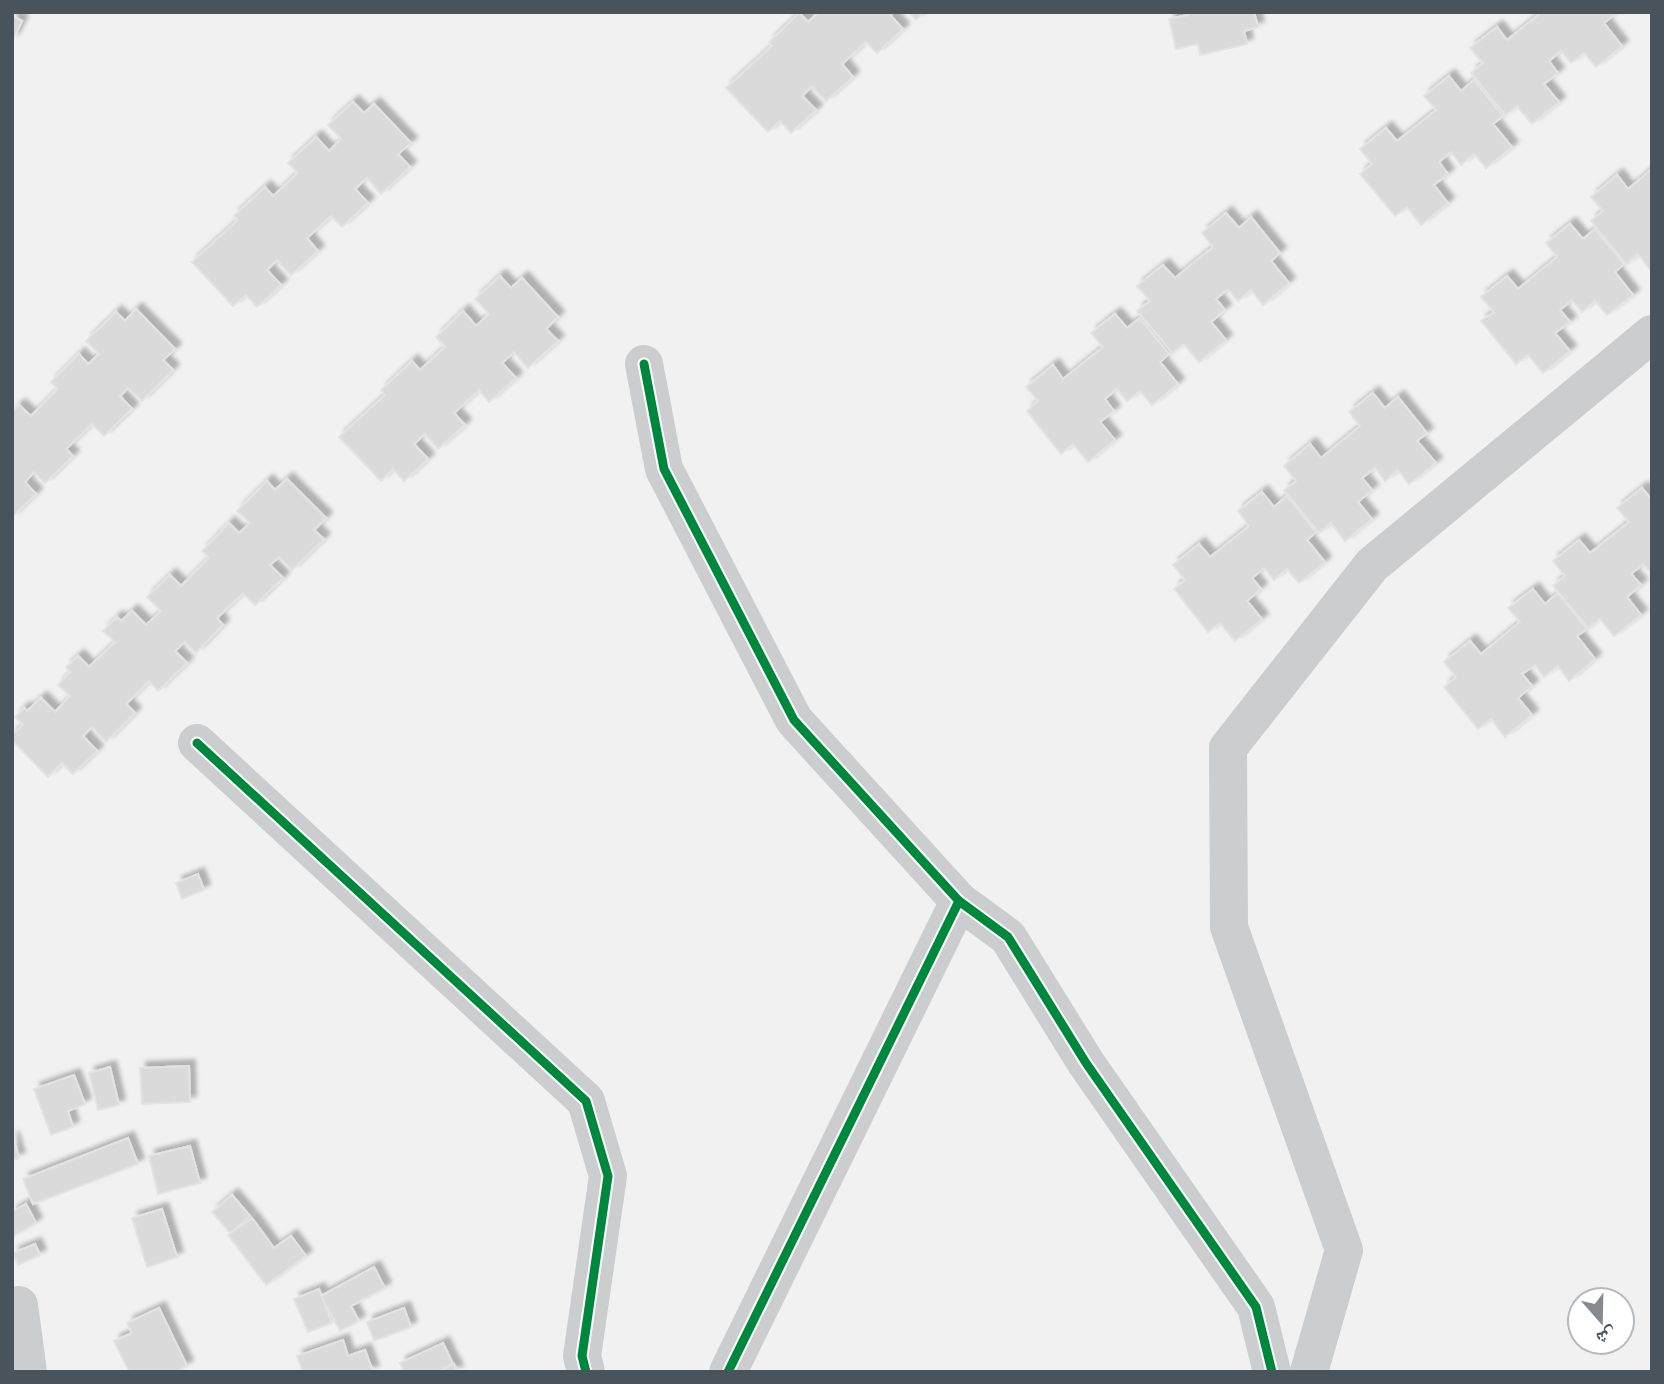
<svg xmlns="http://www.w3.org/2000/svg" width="1664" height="1384" font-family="Roboto,'Noto Naskh Arabic',sans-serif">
<defs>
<filter id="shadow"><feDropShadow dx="6" dy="-6" stdDeviation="2" flood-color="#0004"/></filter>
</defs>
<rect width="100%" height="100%" fill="#f1f1f1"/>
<g fill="#dadadb" stroke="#e3e3e4" stroke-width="2" filter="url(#shadow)">
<path d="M819 12H893L890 15 903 29 877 53 866 42 842 64 853 77 826 101 812 86 802 96 816 110 791 133 780 121 768 132 726 88 772 46 769 42 799 13 808 22Z"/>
<path d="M909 12H924L916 20Z"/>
<path d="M1188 12H1254L1258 27 1244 31 1247 44 1200 55 1198 44 1176 49 1169 19 1188 15Z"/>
<path d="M1542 12H1611L1614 15 1604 23 1622 46 1596 67 1584 53 1571 63 1561 51 1549 61 1558 73 1544 84 1559 102 1532 124 1517 106 1505 115 1471 73 1483 63 1470 48 1497 27 1507 40Z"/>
<path d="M12 16 22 21 12 41Z"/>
<path d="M1449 76 1461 91 1474 80 1503 116 1493 124 1512 147 1486 168 1474 154 1461 165 1451 152 1439 162 1448 174 1434 185 1448 203 1421 225 1407 207 1395 216 1360 174 1372 164 1360 149 1386 128 1397 141 1436 110 1424 96Z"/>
<path d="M353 102 364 113 374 104 411 143 398 154 410 167 381 194 367 178 355 189 368 203 342 227 331 216 307 238 318 251 291 275 277 260 267 270 281 285 257 307 246 295 233 306 192 262 238 220 234 216 265 187 273 196 298 173 288 163 316 137 329 151 341 139 328 125Z"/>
<path d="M1652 169V272L1638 254 1626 264 1591 221 1603 211 1591 197 1617 175 1628 189Z"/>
<path d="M1226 213 1239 228 1251 217 1280 253 1271 261 1289 283 1263 305 1251 290 1238 301 1228 289 1216 299 1225 310 1211 322 1226 340 1199 362 1184 344 1172 353 1137 311 1150 301 1137 286 1163 265 1175 278 1213 247 1202 233Z"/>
<path d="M1570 224 1583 239 1595 229 1624 264 1615 272 1633 295 1607 315 1595 301 1582 312 1572 300 1560 310 1570 322 1555 333 1570 351 1543 373 1528 355 1516 364 1481 321 1494 312 1481 297 1507 276 1518 289 1557 257 1546 243Z"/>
<path d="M500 276 511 288 522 278 558 317 546 329 558 341 528 368 514 352 502 363 516 378 489 402 479 390 454 413 465 425 438 449 425 434 414 444 428 459 404 481 393 469 381 481 339 437 385 395 381 390 412 361 420 370 445 347 436 337 463 311 476 326 489 314 475 299Z"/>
<path d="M136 309 175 349 163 360 173 370 142 401 128 388 120 396 132 409 104 436 92 424 66 449 73 456 45 483 34 472 25 482 36 494 12 517V413L19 405 31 416 58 389 51 382 79 354 88 364 99 354 86 341 116 312 125 321Z"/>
<path d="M1115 314 1127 328 1140 318 1169 354 1160 362 1178 384 1152 405 1140 391 1127 401 1117 389 1105 399 1114 411 1100 422 1115 440 1088 462 1073 444 1061 454 1027 411 1038 401 1026 387 1053 365 1063 379 1103 347 1091 333Z"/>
<path d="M1373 393 1385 408 1398 397 1427 433 1417 441 1436 463 1409 484 1398 470 1385 481 1375 468 1362 478 1372 490 1358 502 1372 519 1345 541 1331 523 1319 533 1284 490 1296 481 1284 466 1310 444 1321 458 1360 426 1349 412Z"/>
<path d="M287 479 326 518 314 530 324 539 292 570 279 557 270 565 283 578 255 605 243 593 217 618 223 625 196 653 185 642 175 651 187 663 158 691 149 681 126 704 135 713 106 742 92 727 83 736 97 751 73 774 62 763 48 777 12 740V735L23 725 15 717 24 708 27 711 41 698 55 712 70 696 58 685 70 672 66 667 78 656 89 667 115 642 103 631 117 617 121 621 132 611 146 625 161 611 147 597 170 575 181 586 209 558 202 551 229 523 239 533 250 523 237 511 267 481 275 490Z"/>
<path d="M1642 488 1652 500V574L1643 564 1631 574 1641 585 1627 597 1641 615 1614 636 1600 619 1588 628 1553 586 1565 576 1553 561 1579 540 1590 553 1629 522 1617 508Z"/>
<path d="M1262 492 1274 507 1287 496 1316 532 1307 540 1325 562 1299 583 1287 569 1274 580 1264 568 1252 578 1261 589 1247 601 1262 619 1235 641 1220 623 1208 632 1174 589 1185 580 1173 565 1199 544 1210 557 1249 526 1238 511Z"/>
<path d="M1533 589 1545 604 1558 593 1587 629 1577 636 1595 659 1569 681 1558 666 1544 677 1535 665 1522 674 1532 686 1518 698 1532 715 1505 737 1491 719 1478 729 1444 687 1456 677 1444 662 1470 641 1481 654 1520 622 1508 608Z"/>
<path d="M198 874 204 890 182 899 176 883Z"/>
<path d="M189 1066 190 1102 142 1104 140 1068Z"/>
<path d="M110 1067 119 1105 98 1110 89 1073Z"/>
<path d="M74 1075 85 1104 68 1111 73 1127 51 1135 34 1089Z"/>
<path d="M12 1136 19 1158 12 1160Z"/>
<path d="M128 1138 138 1164 33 1204 23 1179Z"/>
<path d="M190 1146 200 1183 158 1194 149 1156Z"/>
<path d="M232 1195 250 1216 230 1233 212 1212Z"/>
<path d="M26 1204 36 1223 12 1237V1212Z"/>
<path d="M162 1209 177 1257 147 1267 132 1218Z"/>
<path d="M252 1218 274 1248 291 1236 306 1256 266 1285 228 1235Z"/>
<path d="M35 1244 40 1255 18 1265 13 1253Z"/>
<path d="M374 1267 385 1288 351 1306 359 1321 340 1331 321 1296Z"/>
<path d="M319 1289 332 1323 308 1332 294 1299Z"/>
<path d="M159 1308 187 1366 175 1372H129L114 1341 132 1333 127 1323Z"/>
<path d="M404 1308 411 1327 374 1341 367 1322Z"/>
<path d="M343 1340 348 1356 365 1350 373 1372H303L297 1356Z"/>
<path d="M443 1343 453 1364 437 1372H404L400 1363Z"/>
<path d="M454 1364 457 1372H439Z"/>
</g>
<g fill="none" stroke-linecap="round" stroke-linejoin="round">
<g stroke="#cbcdcf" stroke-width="38">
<path d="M644 364 664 469 794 720 959 901"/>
<path d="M197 743 586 1101 608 1176 582 1356 586 1372"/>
<path d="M19 1305 28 1372"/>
<path d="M728 1372 959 901 1008 937 1086 1063 1256 1307 1272 1372"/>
<path d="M1309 1372 1344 1250 1229 927 1228 748 1372 565 1652 334"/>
</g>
<defs>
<g id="cycleway">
<path d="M644 364 664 469 794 720 959 901"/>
<path d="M197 743 586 1101 608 1176 582 1356 586 1372"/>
<path d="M728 1372 959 901 1008 937 1086 1063 1256 1307 1272 1372"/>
</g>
</defs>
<use href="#cycleway" stroke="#fff" stroke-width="13"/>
<use href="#cycleway" stroke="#00873e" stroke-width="9"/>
</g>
<rect width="1664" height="1384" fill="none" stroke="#49535c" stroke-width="28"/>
<g transform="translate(1601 1321) rotate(160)"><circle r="33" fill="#ffffff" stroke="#b6babe" stroke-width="2"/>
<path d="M0-5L12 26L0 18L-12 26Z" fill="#848a90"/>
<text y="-10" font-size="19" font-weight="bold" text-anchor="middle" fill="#49535c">ش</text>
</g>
</svg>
